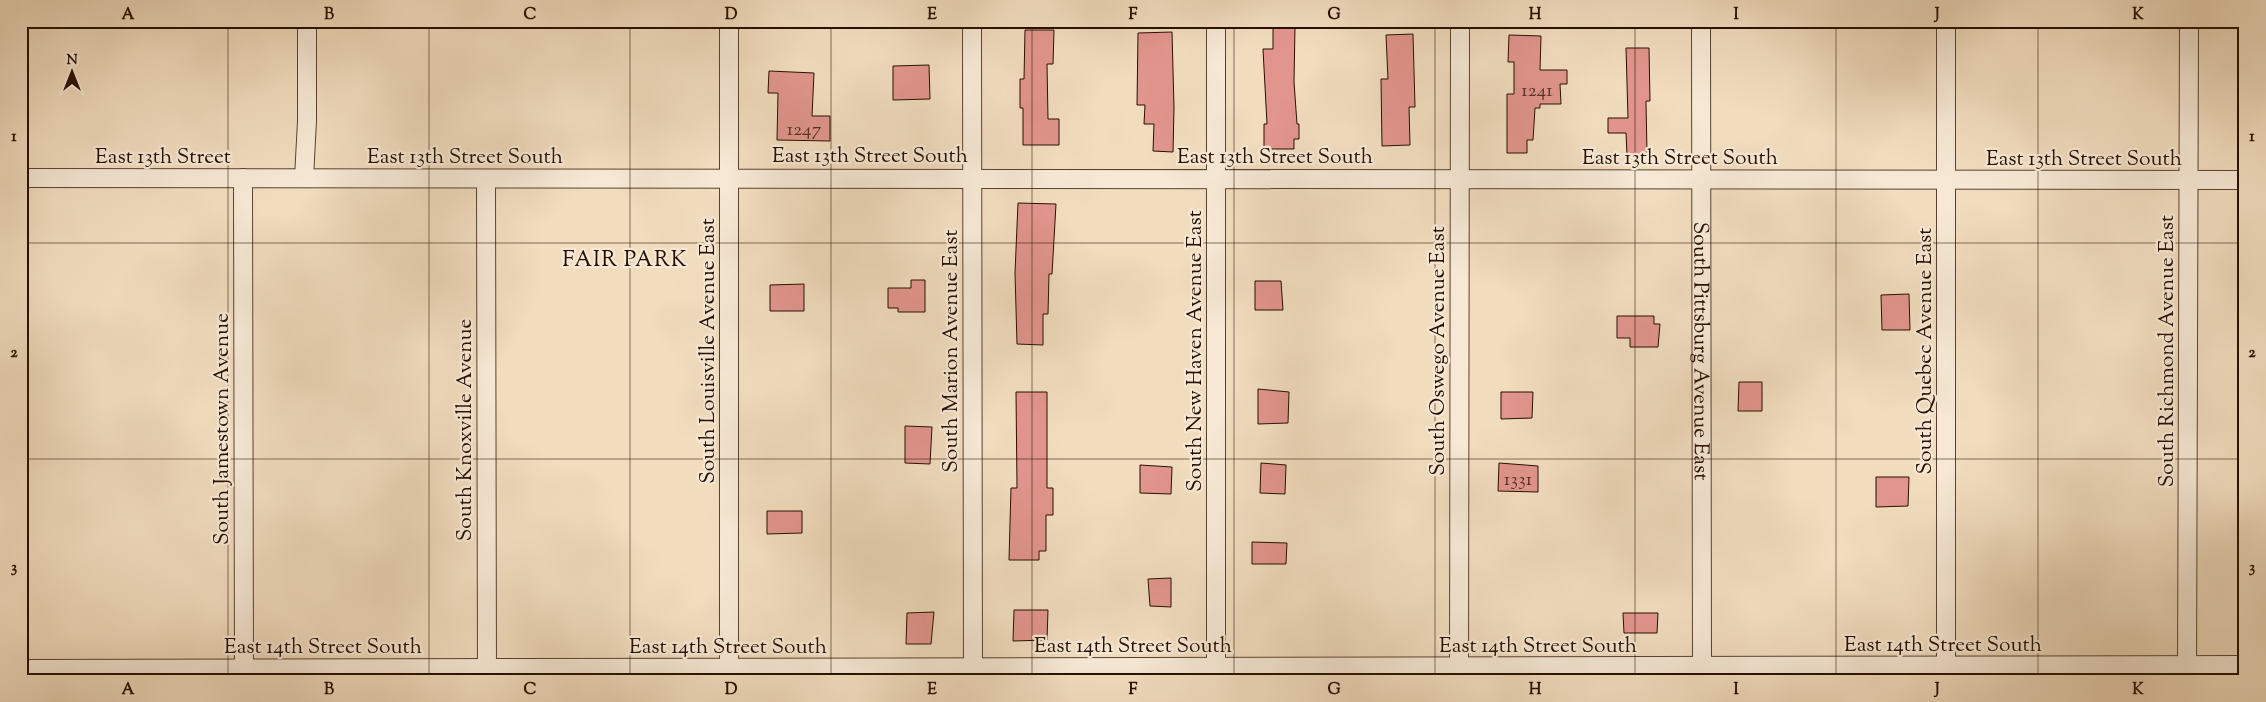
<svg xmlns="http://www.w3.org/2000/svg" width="2266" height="702" font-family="'Sorts Mill Goudy',serif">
<rect width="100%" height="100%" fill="#f1dcbe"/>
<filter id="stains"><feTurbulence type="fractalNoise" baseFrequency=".004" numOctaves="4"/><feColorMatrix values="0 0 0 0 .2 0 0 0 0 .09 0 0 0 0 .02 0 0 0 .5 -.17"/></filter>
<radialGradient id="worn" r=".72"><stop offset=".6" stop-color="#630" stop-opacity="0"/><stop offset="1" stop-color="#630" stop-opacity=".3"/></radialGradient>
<g fill="#e2958d" stroke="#270f00">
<path d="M1273 25 1295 26 1294 82 1297 124H1299V139H1294V149H1264V124H1267L1263 49H1273Z"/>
<path d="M1025 30H1054L1053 64H1047L1048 119H1059V145H1023V108H1020V79H1024Z"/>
<path d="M1172 32 1174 108 1173 152 1153 151 1154 124H1144L1145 105H1137L1138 33Z"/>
<path d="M1413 34 1415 107H1409L1410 145 1382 146 1381 79H1388L1386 35Z"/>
<path d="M1509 35 1541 36 1540 70H1567V84H1560L1561 104H1540V108H1535L1533 140H1527V153H1507V94H1514V62H1508Z"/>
<path d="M1626 48H1649L1650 101H1646L1647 154 1627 155 1626 133H1608V118H1628Z"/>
<path d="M929 65 930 99 893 100V66Z"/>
<path d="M769 71 814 73 812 116H830V141L777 140 778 93H768Z"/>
<path d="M1018 203 1056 204 1052 274H1049L1048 314H1043V345L1017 344 1015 273Z"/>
<path d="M911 280H925V312H898V308H888V288H911Z"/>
<path d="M1255 281H1281L1283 310H1255Z"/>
<path d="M804 284V311H770V285Z"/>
<path d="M1909 294 1910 330H1882L1881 295Z"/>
<path d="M1617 316H1654V324H1660L1658 347H1630V338H1617Z"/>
<path d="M1739 382H1762V411H1738Z"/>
<path d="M1258 389 1289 392 1288 423 1258 424Z"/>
<path d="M1016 392H1047V488H1053V515H1046V551H1039V560H1009L1011 488H1017Z"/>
<path d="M1501 392H1533L1532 418 1501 419Z"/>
<path d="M905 426 932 427 930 464 905 463Z"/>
<path d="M1261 463 1286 465 1285 494 1260 493Z"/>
<path d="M1499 463 1538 466V492L1498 491Z"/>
<path d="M1140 465 1172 467 1171 494 1140 493Z"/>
<path d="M1876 477H1909L1908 506 1876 507Z"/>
<path d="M767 511H802V533L767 534Z"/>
<path d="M1252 542 1287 543 1286 564H1252Z"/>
<path d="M1171 578V607L1150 606 1148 579Z"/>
<path d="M1014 610H1048L1047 640 1013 641Z"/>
<path d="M934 612 931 644H906L907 613Z"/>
<path d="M1623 613H1658L1657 633H1624Z"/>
</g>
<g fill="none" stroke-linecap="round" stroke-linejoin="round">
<defs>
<g id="minor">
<path d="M729 21V681"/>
<path d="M972 21 973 681"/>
<path id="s1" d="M1701 21 1702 667"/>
<path d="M21 178 2245 180"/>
<path d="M243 178 244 680"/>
<path d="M304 178 307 121V21"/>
<path d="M486 179 487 681"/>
<path d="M21 669 2245 665"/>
<path d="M1216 681V21"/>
<path d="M1459 681 1460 21"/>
<path d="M1946 681V21"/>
<path d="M2187 681 2189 21"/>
</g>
<path id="tertiary" d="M1702 667V681"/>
</defs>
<use href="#minor" stroke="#5a4230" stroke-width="20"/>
<use href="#tertiary" stroke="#5a4230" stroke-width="24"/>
<use href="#minor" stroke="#f6e8d5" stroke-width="18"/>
<use href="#tertiary" stroke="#f6e8d5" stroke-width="21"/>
</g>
<path fill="none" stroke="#270f00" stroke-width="1" stroke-opacity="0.55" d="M228 21V681M429 21V681M630 21V681M831 21V681M1032 21V681M1234 21V681M1435 21V681M1635 21V681M1836 21V681M2038 21V681M21 243H2245M21 459H2245"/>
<g text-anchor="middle" stroke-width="4.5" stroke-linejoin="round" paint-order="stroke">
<g font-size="19" fill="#563023">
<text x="1537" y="96">1241</text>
<text x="804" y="135">1247</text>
<text x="1518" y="485">1331</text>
</g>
<g font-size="21" fill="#270f00" stroke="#f6e8d5">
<text x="870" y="162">East 13th Street South</text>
<text x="163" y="163">East 13th Street</text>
<text x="465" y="163">East 13th Street South</text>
<text x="1275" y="163">East 13th Street South</text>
<text x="1680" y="164">East 13th Street South</text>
<text x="2084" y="165">East 13th Street South</text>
<text transform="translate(707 351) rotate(-90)" y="7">South Louisville Avenue East</text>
<text transform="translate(950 351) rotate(-90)" y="7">South Marion Avenue East</text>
<text transform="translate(1194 351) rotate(-90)" y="7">South New Haven Avenue East</text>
<text transform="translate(1437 351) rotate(-90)" y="7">South Oswego Avenue East</text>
<text dy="7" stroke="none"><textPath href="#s1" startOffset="330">South Pittsburg Avenue East</textPath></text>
<text transform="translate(1924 351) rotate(-90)" y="7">South Quebec Avenue East</text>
<text transform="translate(2166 351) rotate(-90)" y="7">South Richmond Avenue East</text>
<text transform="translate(221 429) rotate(-90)" y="7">South Jamestown Avenue</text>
<text transform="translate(464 430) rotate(-90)" y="7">South Knoxville Avenue</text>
<text x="1943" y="651">East 14th Street South</text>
<text x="1133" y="652">East 14th Street South</text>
<text x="1538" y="652">East 14th Street South</text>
<text x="323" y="653">East 14th Street South</text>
<text x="728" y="653">East 14th Street South</text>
</g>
<g font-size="22" letter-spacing="1" fill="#270f00" stroke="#f6e8d5">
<text x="625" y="266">FAIR PARK</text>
</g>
</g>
<rect width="2266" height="702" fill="none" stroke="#f1dcbe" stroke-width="55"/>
<g transform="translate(72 72)" stroke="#f6e8d5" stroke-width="4" paint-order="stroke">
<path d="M0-4L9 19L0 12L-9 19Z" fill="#270f00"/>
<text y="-8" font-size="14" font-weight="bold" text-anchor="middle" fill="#270f00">N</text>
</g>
<rect x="28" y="28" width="2210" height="646" fill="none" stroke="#270f00" stroke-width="2"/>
<g font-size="16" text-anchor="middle" font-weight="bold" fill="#270f00">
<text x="128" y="19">A</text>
<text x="329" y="19">B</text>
<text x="530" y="19">C</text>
<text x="731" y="19">D</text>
<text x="932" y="19">E</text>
<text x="1133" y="19">F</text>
<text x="1334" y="19">G</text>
<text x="1535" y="19">H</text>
<text x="1736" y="19">I</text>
<text x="1937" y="19">J</text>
<text x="2138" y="19">K</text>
<text x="14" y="141">1</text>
<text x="2252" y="141">1</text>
<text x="14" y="357">2</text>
<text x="2252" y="357">2</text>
<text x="14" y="572">3</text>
<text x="2252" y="572">3</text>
<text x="128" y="694">A</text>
<text x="329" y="694">B</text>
<text x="530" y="694">C</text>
<text x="731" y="694">D</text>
<text x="932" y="694">E</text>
<text x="1133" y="694">F</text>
<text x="1334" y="694">G</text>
<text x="1535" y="694">H</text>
<text x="1736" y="694">I</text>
<text x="1937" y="694">J</text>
<text x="2138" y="694">K</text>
</g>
<rect width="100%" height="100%" filter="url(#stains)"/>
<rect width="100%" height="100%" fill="url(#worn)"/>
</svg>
